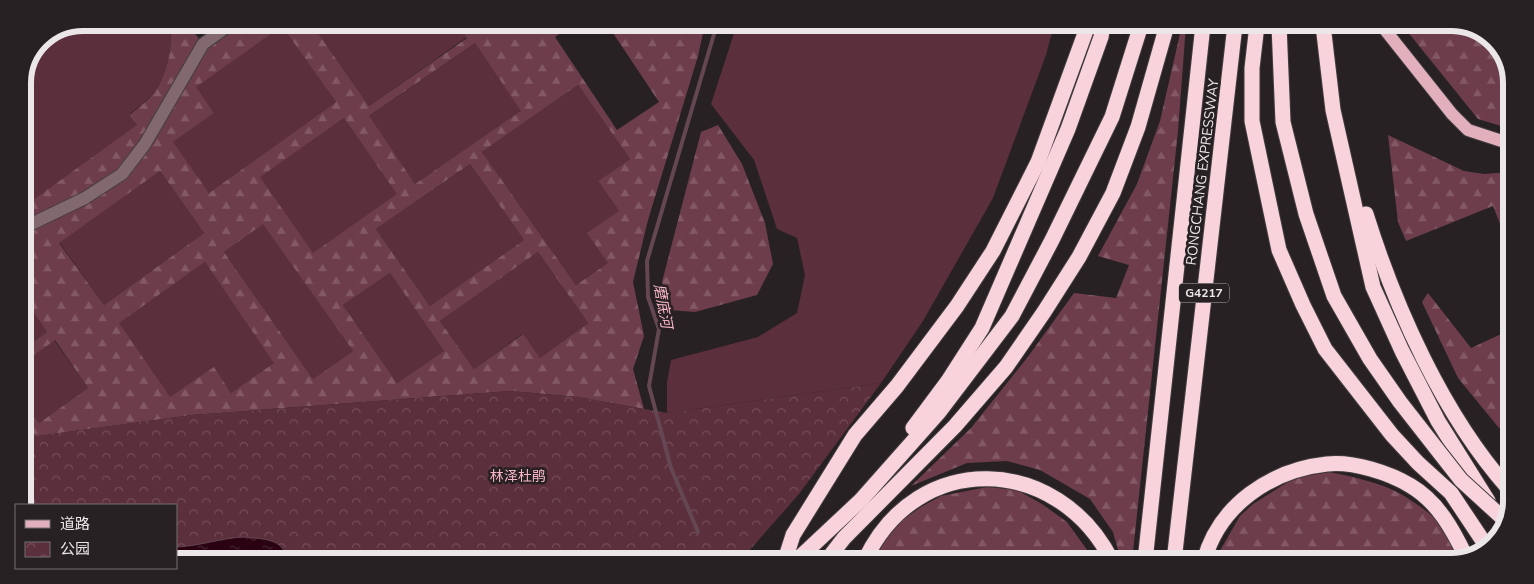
<svg xmlns="http://www.w3.org/2000/svg" width="1534" height="584" font-family="'Nunito Sans','Noto Sans SC',sans-serif">
<defs>
<pattern id="forest-firs" width="22" height="20" patternUnits="userSpaceOnUse" patternTransform="scale(1.25)"><rect width="22" height="20" fill="#6e3d4c"/><path d="M5 1l3.5 6h-7zM16 11l3.5 6h-7z" fill="#835966"/></pattern>
<pattern id="park-crowns" width="20" height="18" patternUnits="userSpaceOnUse" patternTransform="scale(1.25)"><rect width="20" height="18" fill="#5c2f3c"/><path d="M2 6a3 3 0 1 1 6 0M12 15a3 3 0 1 1 6 0" fill="none" stroke="#744d58"/></pattern>
<pattern id="water-ripples" width="26" height="14" patternUnits="userSpaceOnUse" patternTransform="scale(1.25)"><rect width="26" height="14" fill="#2a0211"/><path d="M2 4q2-2 4 0t4 0M15 11q2-2 4 0t4 0" fill="none" stroke="#492734"/></pattern>
</defs>
<rect width="100%" height="100%" fill="#272123"/>
<g fill="#5c2f3c">
<path d="M83 23H170C173 45 168 71 156 90 150 99 138 107 130 114L138 125 23 207V80L41 40Z"/>
<path d="M311 23H457L467 37 369 106Z"/>
<path d="M737 24 1054 25 1046 55 993 198 923 321 881 383 667 413V382L671 360 758 337 797 313 805 275 797 238 777 229 754 160 711 104Z"/>
<path d="M282 25 336 102 209 193 172 142 214 113 195 87Z"/>
<path d="M475 43 522 111 415 184 368 117Z"/>
<path d="M578 85 630 159 598 181 619 211 608 263 576 285 482 152Z"/>
<path d="M344 118 398 194 313 254 259 177Z"/>
<path d="M470 164 524 240 430 306 376 229Z"/>
<path d="M160 171 204 233 104 305 59 242Z"/>
<path d="M263 223 353 351 313 379 224 252Z"/>
<path d="M538 252 588 323 540 358 522 334 474 369 440 321Z"/>
<path d="M205 262 275 363 231 393 214 368 170 398 118 323Z"/>
<path d="M390 273 444 351 397 383 343 305Z"/>
<path d="M23 297 47 332 23 349Z"/>
<path d="M54 340 88 388 39 423 23 400V363Z"/>
</g>
<g fill="url(#forest-firs)" fill-rule="evenodd">
<path d="M170 23H187L203 44 234 23H311L369 106 467 38 457 23 574 24 555 37 617 130 659 102 607 24H705L698 56 648 220 633 282 644 336 633 369 644 409 578 397 510 391 192 415 23 438V400L39 423 88 388 55 340 23 363V349L47 332 23 297V207L137 125 130 115C138 107 150 100 156 90 168 71 173 45 170 23ZM282 26 336 102 209 193 173 142 214 113 196 87ZM475 43 521 111 415 184 369 116ZM578 85 630 159 598 181 619 211 587 233 608 263 576 285 482 152ZM344 118 397 194 313 253 260 177ZM470 164 524 240 430 306 376 229ZM160 171 204 233 104 305 59 243ZM263 224 353 351 313 379 224 252ZM538 252 588 323 540 358 523 334 474 369 440 321ZM205 262 274 363 231 393 214 367 170 397 119 323ZM390 273 444 351 397 383 343 305Z"/>
<path d="M1182 25H1186L1178 131 1132 561H1121L1113 532 1090 499 1040 470 1007 461 967 463 911 486 971 428 1027 358 1074 293 1116 298 1129 265 1098 256 1137 184 1160 121Z"/>
<path d="M1403 26H1470L1499 46 1511 79V129L1478 119Z"/>
<path d="M718 125 742 164 765 223 773 264 757 295 695 312 670 310 662 282 701 132Z"/>
<path d="M1388 135 1464 171 1484 174 1511 172 1510 249 1493 206 1406 241 1398 222Z"/>
<path d="M1428 293 1471 348 1510 330 1509 427 1499 428 1458 378 1422 302Z"/>
<path d="M1329 472C1350 476 1373 481 1393 490 1424 505 1449 531 1476 554L1451 561H1214L1240 516 1253 504 1294 478Z"/>
<path d="M987 487 1017 490 1042 504 1067 522 1095 561 845 560 921 507 941 496Z"/>
</g>
<path fill="url(#park-crowns)" d="M881 383 799 494 741 560 176 558V505H23V438L192 415 510 391 578 397 667 413Z"/>
<path fill="url(#water-ripples)" stroke="#644752" d="M244 537C261 539 285 538 286 559L176 558V547C201 546 220 538 244 537Z"/>
<g fill="none" stroke-linecap="round" stroke-linejoin="round">
<path stroke="#644752" stroke-width="4" d="M698 532 671 468 649 386 659 329 648 297 647 261 717 24"/>
<defs>
<path id="minor" d="M23 228 85 198 122 174 145 144 203 44 232 23"/>
<path id="major" d="M1382 26 1452 114 1468 130 1511 144"/>
<g id="highway">
<path d="M1257 25 1252 68V121L1279 250 1303 305 1325 349 1392 435 1418 463 1451 493 1487 547"/>
<path d="M1323 25 1333 110 1373 287 1402 351 1438 421 1488 501"/>
<path d="M1366 214C1395 307 1443 415 1508 488"/>
<path d="M913 428 948 381 982 328 1068 129 1101 37 1103 25"/>
<path d="M785 560 793 535 855 435 897 386 957 306 993 251 1038 162 1088 25"/>
<path d="M797 560 861 500 939 412 1012 316 1052 240 1112 117 1141 25"/>
<path d="M827 560 844 538 955 426 1006 367 1044 312 1079 257 1113 193 1138 127 1167 25"/>
<path d="M865 560C917 449 1058 454 1112 561"/>
<path d="M1145 561 1203 25"/>
<path d="M1174 561 1235 25"/>
<path d="M1204 561C1219 505 1271 470 1327 464 1353 461 1390 473 1411 486 1438 502 1453 530 1466 557"/>
</g>
</defs>
<use href="#minor" stroke="#423d3f" stroke-width="14"/>
<use href="#major" stroke="#423d3f" stroke-width="14"/>
<use href="#highway" stroke="#423d3f" stroke-width="17"/>
<use href="#minor" stroke="#81696f" stroke-width="12"/>
<use href="#major" stroke="#e2afbc" stroke-width="12"/>
<use href="#highway" stroke="#f8d3dc" stroke-width="15"/>
<defs>
<path id="highway-bridge" d="M1279 25 1283 122 1306 214 1334 296 1370 359 1400 402 1461 480 1507 522"/>
</defs>
<use href="#highway-bridge" stroke="#423d3f" stroke-width="17" stroke-linecap="butt"/>
<use href="#highway-bridge" stroke="#f8d3dc" stroke-width="15"/>
</g>
<g text-anchor="middle" stroke-width="5" stroke-linejoin="round" paint-order="stroke">
<rect fill="#272123" stroke="#b0acad" stroke-width="1" x="1179" y="283.5" width="50" height="19" rx="4"/>
<g font-size="12" font-weight="bold" fill="#ebe7e8">
<text x="1204" y="297">G4217</text>
</g>
<g font-size="14" fill="#ebe7e8" stroke="#272123">
<text transform="translate(1202 172) rotate(-83)" y="5">RONGCHANG EXPRESSWAY</text>
</g>
<g font-size="14" fill="#f9b6c8" stroke="#272123">
<text x="518" y="481">林泽杜鹃</text>
</g>
<g font-size="15" font-style="italic" fill="#fbb7c9" stroke="#272123">
<text transform="translate(663 306) rotate(80)" y="5">磨底河</text>
</g>
</g>
<path d="M0 0H1534V584H0ZM83 31H1451A52 52 0 0 1 1503 83V501A52 52 0 0 1 1451 553H83A52 52 0 0 1 31 501V83A52 52 0 0 1 83 31Z" fill="#272123" fill-rule="evenodd"/>
<path fill="none" stroke="#ebe7e8" stroke-width="6" d="M83 31H1451A52 52 0 0 1 1503 83V501A52 52 0 0 1 1451 553H83A52 52 0 0 1 31 501V83A52 52 0 0 1 83 31Z"/>
<rect x="15" y="504" width="162" height="65" fill="#272123" stroke="#757072"/>
<rect x="25" y="520" width="25" height="8" fill="#e2afbc" stroke="#757072"/>
<text x="60" y="529" font-size="15" fill="#ebe7e8">道路</text>
<rect x="25" y="542" width="25" height="15" fill="url(#park-crowns)" stroke="#757072"/>
<text x="60" y="554" font-size="15" fill="#ebe7e8">公园</text>
</svg>
